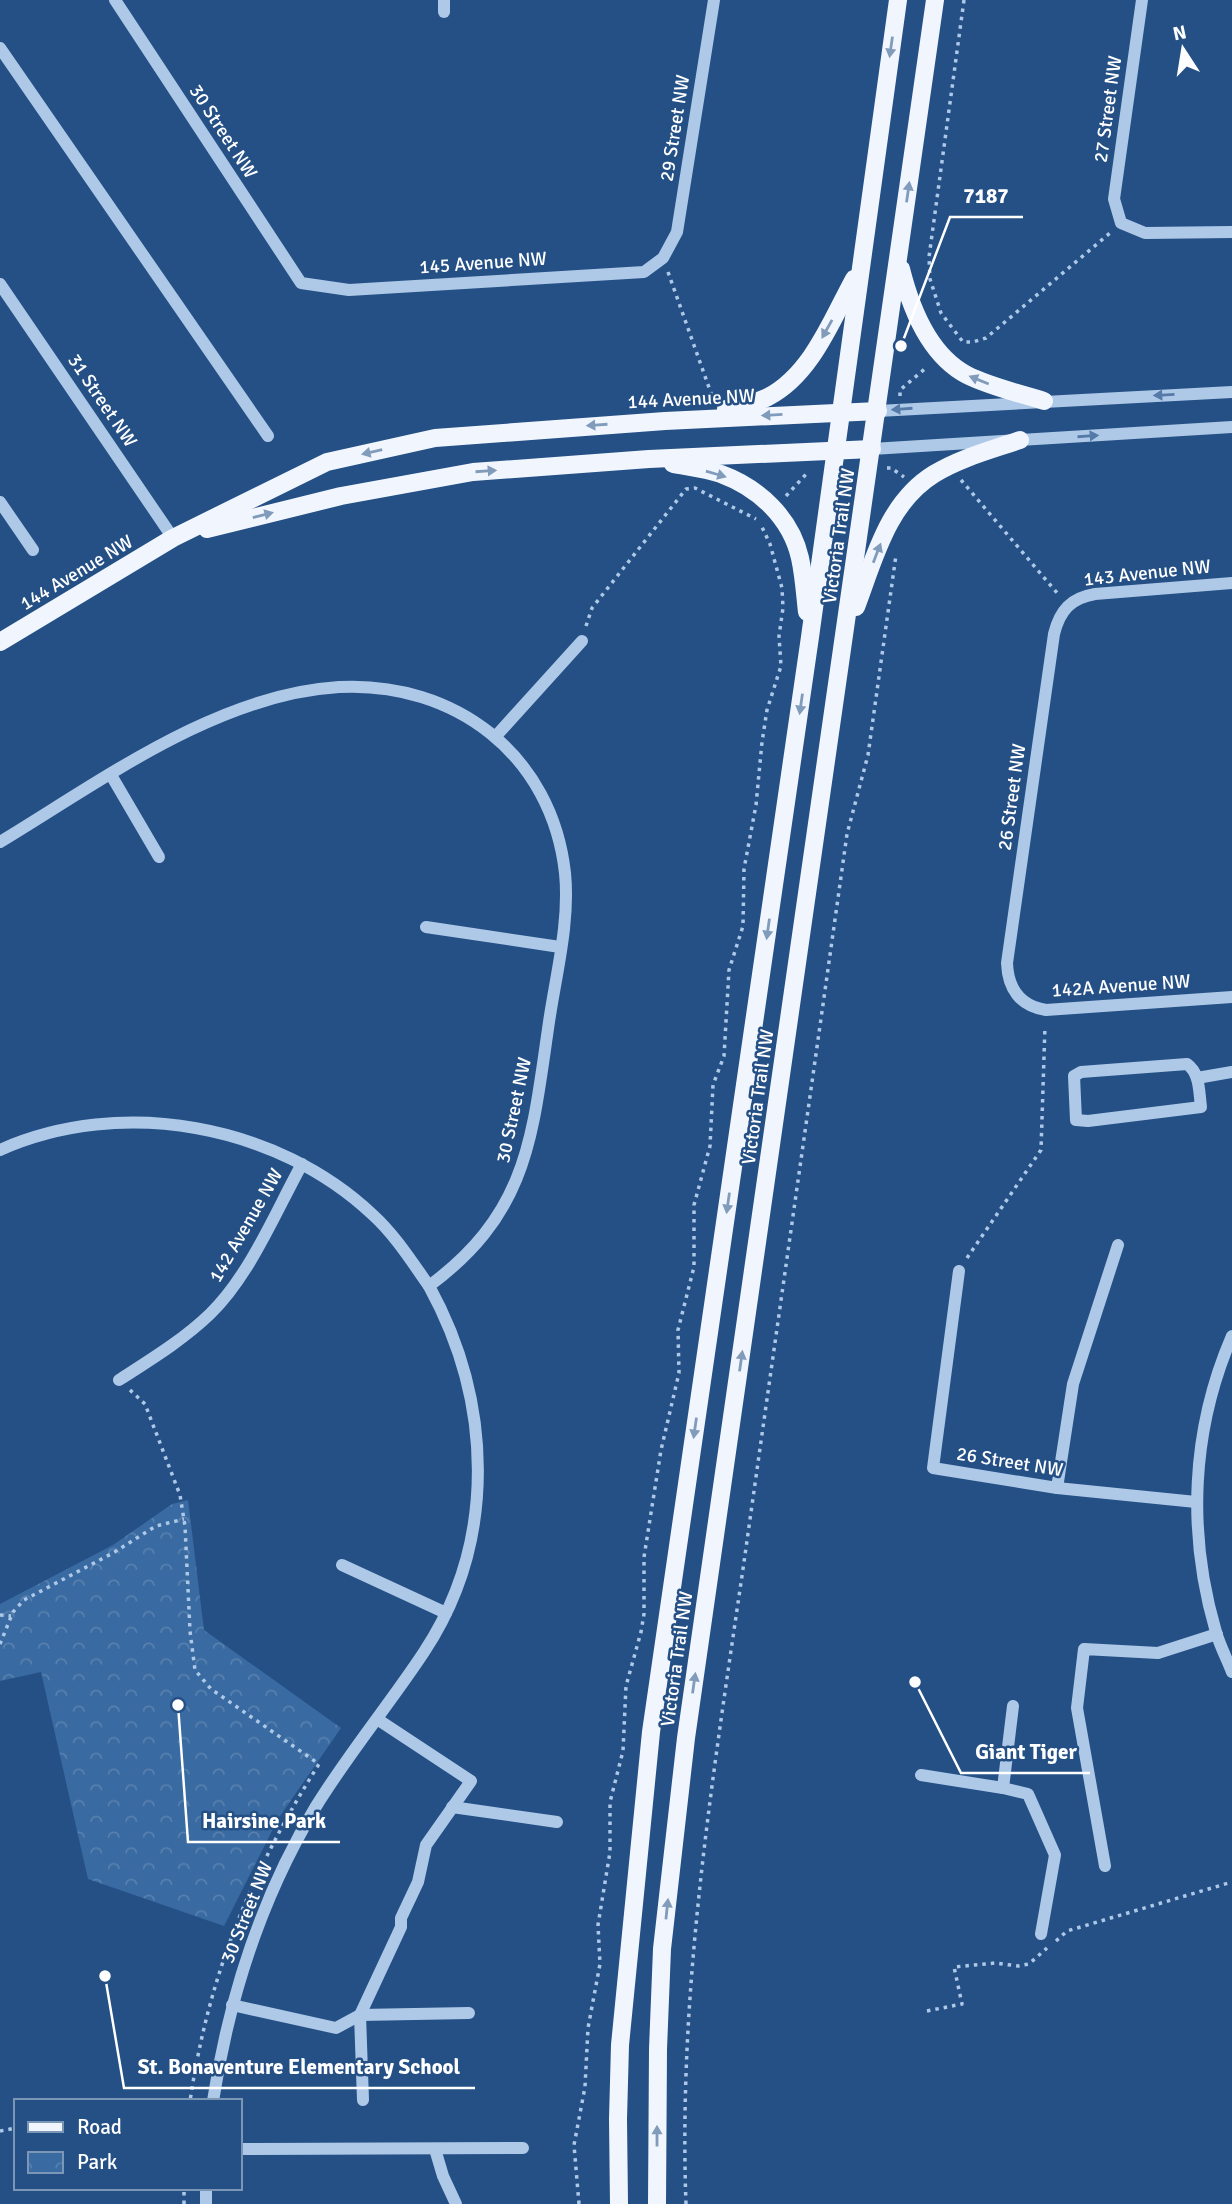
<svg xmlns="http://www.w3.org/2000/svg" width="1232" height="2204" font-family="Signika,sans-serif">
<defs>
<pattern id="park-crowns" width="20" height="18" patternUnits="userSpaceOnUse" patternTransform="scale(1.75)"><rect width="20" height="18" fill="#396aa1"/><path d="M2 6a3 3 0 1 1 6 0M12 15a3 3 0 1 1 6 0" fill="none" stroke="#5780af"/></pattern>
</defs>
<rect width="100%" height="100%" fill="#255085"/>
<path fill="url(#park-crowns)" d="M188 1500 204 1630 341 1728 278 1819 224 1926 88 1879 41 1672 0 1681V1604L113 1545 172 1504Z"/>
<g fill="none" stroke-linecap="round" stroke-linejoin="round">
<g stroke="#aec9e8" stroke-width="3.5" stroke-dasharray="3.5 5" stroke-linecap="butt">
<path d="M964 0 929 257 930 279 941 313 963 342H973L986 338 1110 233"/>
<path d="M668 272 712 396"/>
<path d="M900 396V390L927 367"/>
<path d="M887 468H891L904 477"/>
<path d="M961 480 1058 594"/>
<path d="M786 496 809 471"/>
<path d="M586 626 592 608 686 489 695 488 756 519"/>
<path d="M967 1258 1041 1150 1045 1026"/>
<path d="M130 1390 145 1404 180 1495 185 1526 190 1631 195 1670 211 1689 319 1764C251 1872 209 1974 190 2101"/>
<path d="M0 1615 11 1616"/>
<path d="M0 1644 13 1612 24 1600 113 1553 156 1526 184 1519"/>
<path d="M1056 1941 1067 1931 1232 1882"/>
<path d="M927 2011 962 2004 954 1967 995 1963 1018 1966 1029 1964 1047 1948"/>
<path d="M0 2131 16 2128"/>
<path d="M184 2204V2188"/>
<path d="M579 2204 574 2145 585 2087 588 2028 600 1964 598 1925 610 1852V1802L623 1751 626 1686 641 1632 644 1614V1557L661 1450 679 1373 678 1330 694 1267V1205L710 1146 713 1085 724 1056 729 970 743 926 744 869 756 805 762 742 767 710 781 666 779 636 783 608 782 588 770 544 761 525"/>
<path d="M686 2204C678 1989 713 1775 744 1562 778 1320 813 1077 847 834L868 755 896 555"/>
</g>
<g stroke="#aec9e8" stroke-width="12">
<path d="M115 0 301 283 349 290 644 272 663 258 677 232 714 0"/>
<path d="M444 0V12"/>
<path d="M1142 0 1114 199 1121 223 1145 233 1232 232"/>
<path d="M0 48 268 436"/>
<path d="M0 284 173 538"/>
<path d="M878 411 1232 392"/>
<path d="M872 449 1232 427"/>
<path d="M0 502 33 550"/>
<path d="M1232 583 1095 594C1071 598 1060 610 1054 634L1007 963C1008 989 1020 1006 1046 1010L1232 997"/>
<path d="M496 736 582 641"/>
<path d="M111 775 159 857"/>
<path d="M0 842C101 781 218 694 339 687 455 681 552 755 565 873 570 922 556 974 549 1022 532 1137 529 1212 429 1286 492 1401 498 1540 424 1652 389 1705 348 1754 315 1808 261 1898 229 1998 213 2101"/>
<path d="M426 927 560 947"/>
<path d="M1187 1064C1200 1073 1199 1092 1201 1107L1088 1121 1076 1120 1074 1076 1081 1072Z"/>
<path d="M1197 1078 1232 1072"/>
<path d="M0 1150C121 1096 277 1124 373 1215 395 1235 412 1262 429 1286"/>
<path d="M959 1271 933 1468 1057 1488 1196 1502"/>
<path d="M1232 1336C1191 1431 1187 1533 1216 1632 1220 1646 1227 1659 1232 1672"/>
<path d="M119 1380C150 1360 183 1340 210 1314 250 1275 275 1213 302 1164"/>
<path d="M1057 1488 1073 1384 1118 1245"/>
<path d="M342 1565 446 1613"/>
<path d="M921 1775 1003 1788 1013 1706"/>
<path d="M1003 1788 1028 1794 1055 1855 1041 1934"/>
<path d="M452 1807 557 1822"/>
<path d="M1105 1866 1077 1708 1084 1649 1158 1653 1217 1634"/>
<path d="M232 2005 336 2028 360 2015 469 2013"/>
<path d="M363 2100 360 2015 401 1927V1918L418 1882 426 1845 471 1781 377 1719"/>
<path d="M240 2149 523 2148"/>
<path d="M435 2149 443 2176 456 2204"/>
<path d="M206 2204V2188"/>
</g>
<g stroke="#f1f6fe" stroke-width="18">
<path d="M901 269C911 309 929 355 967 375 991 387 1019 393 1044 401"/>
<path d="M726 409C740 406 755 403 768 397 812 374 832 319 854 279"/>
<path d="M673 464C689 467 706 469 721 474 759 488 791 518 800 558 804 576 805 595 807 612"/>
<path d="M207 529 341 496 473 472 649 459 872 449"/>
<path d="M856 607C874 560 887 503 934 474 960 458 991 450 1020 440"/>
<path d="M0 642 173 538 327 462 435 438 665 421 878 411"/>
<path d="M619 2204 618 2119 620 2045 651 1732 810 637 898 0"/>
<path d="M657 2204 658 2049 662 1949 686 1738 935 0"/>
</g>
</g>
<defs><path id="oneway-solid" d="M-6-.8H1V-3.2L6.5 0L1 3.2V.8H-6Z" transform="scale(1.75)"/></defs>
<g fill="#819bbb">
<use href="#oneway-solid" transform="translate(891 47) rotate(98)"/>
<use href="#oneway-solid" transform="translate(908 192) rotate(-82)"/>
<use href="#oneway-solid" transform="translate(827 329) rotate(119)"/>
<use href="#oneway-solid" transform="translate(979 380) rotate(-158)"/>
<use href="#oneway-solid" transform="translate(772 415) rotate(177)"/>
<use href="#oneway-solid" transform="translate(597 425) rotate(176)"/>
<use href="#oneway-solid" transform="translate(372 452) rotate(167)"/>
<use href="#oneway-solid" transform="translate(486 471) rotate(-4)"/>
<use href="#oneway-solid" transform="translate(716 474) rotate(16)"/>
<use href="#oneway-solid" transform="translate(263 515) rotate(-14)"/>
<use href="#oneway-solid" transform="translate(877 553) rotate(-69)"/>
<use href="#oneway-solid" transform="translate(801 704) rotate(98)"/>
<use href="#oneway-solid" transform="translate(768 929) rotate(98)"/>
<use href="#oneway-solid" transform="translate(728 1203) rotate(98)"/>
<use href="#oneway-solid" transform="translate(741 1361) rotate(-82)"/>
<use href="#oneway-solid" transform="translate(695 1428) rotate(98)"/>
<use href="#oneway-solid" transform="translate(694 1683) rotate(-82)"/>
<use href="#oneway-solid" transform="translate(667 1909) rotate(-84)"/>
<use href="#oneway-solid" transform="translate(657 2136) rotate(-90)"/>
</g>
<g fill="#557aa8">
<use href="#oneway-solid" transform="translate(1164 395) rotate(177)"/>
<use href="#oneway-solid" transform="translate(902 409) rotate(176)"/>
<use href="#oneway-solid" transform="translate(1088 436) rotate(-4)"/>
</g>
<g text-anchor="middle" stroke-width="5" stroke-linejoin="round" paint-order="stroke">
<g font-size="19" fill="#fff" stroke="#255085">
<text transform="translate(1107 109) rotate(-82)" y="7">27 Street NW</text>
<text transform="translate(674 128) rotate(-81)" y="7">29 Street NW</text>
<text transform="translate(224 131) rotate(57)" y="7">30 Street NW</text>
<text transform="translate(483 262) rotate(-4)" y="7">145 Avenue NW</text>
<text transform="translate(691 398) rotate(-3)" y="7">144 Avenue NW</text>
<text transform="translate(103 400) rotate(56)" y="7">31 Street NW</text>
<text transform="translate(838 536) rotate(-82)" y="7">Victoria Trail NW</text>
<text transform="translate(76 572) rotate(-31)" y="7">144 Avenue NW</text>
<text transform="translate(1147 572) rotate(-6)" y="7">143 Avenue NW</text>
<text transform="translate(1011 797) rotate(-82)" y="7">26 Street NW</text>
<text transform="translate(1121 985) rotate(-4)" y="7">142A Avenue NW</text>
<text transform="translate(757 1097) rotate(-82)" y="7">Victoria Trail NW</text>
<text transform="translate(513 1110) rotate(-78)" y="7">30 Street NW</text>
<text transform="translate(245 1225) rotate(-60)" y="7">142 Avenue NW</text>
<text transform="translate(1010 1461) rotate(9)" y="7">26 Street NW</text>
<text transform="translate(676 1659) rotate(-82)" y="7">Victoria Trail NW</text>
<text transform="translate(246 1912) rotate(-68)" y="7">30 Street NW</text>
</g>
</g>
<path fill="none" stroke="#fff" stroke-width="2.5" d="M901 346L950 217H1023M915 1682L961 1773H1090M178 1705L188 1842H340M105 1976L124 2088H475"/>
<g fill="#fff" stroke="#255085" stroke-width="2.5">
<circle cx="901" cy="346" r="7"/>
<circle cx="915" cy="1682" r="7"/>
<circle cx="178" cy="1705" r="7"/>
<circle cx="105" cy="1976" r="7"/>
</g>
<g font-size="21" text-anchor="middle" font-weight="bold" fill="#fff" stroke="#255085" stroke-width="5" stroke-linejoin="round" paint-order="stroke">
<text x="986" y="203">7187</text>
<text x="1026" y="1759">Giant Tiger</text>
<text x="264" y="1828">Hairsine Park</text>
<text x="299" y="2074">St. Bonaventure Elementary School</text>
</g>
<rect x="14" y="2099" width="228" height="91" fill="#255085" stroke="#7c96b6" stroke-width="2"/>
<rect x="28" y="2122" width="35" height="10" fill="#f1f6fe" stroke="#7c96b6" stroke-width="2"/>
<text x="77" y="2134" font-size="21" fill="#ffffff">Road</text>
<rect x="28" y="2152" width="35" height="21" fill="url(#park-crowns)" stroke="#7c96b6" stroke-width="2"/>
<text x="77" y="2169" font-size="21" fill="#ffffff">Park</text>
<g transform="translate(1183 49) rotate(348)" stroke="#255085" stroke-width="5" paint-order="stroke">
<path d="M0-5L12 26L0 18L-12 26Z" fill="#ffffff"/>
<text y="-10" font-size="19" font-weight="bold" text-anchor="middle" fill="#ffffff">N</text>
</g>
</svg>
